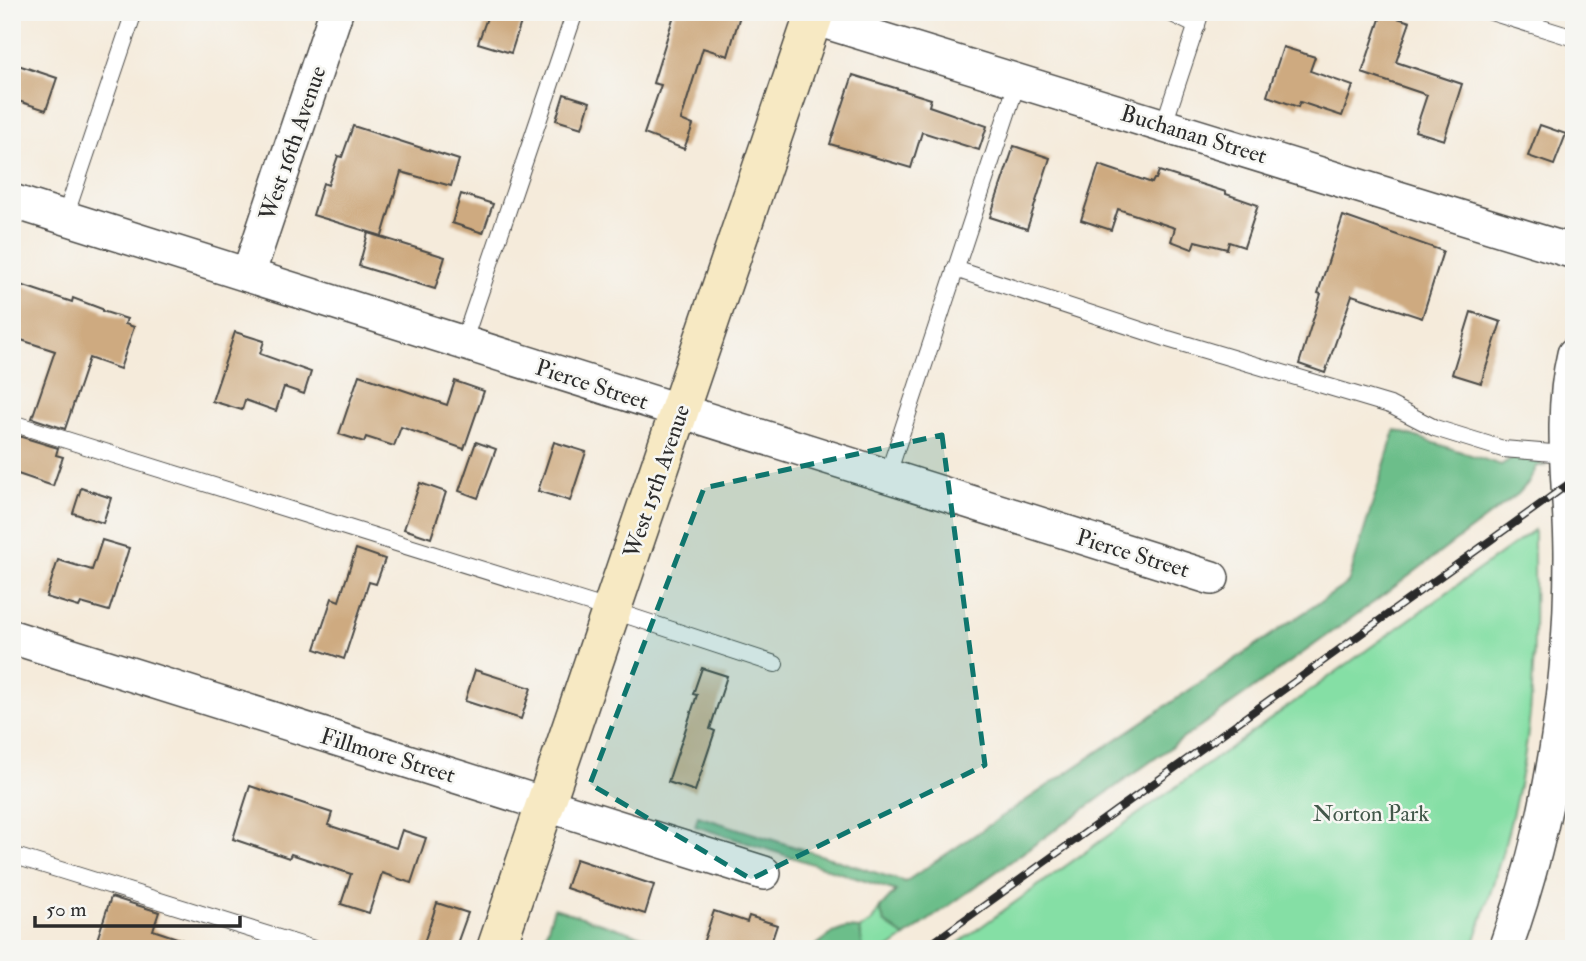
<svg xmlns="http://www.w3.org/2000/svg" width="1586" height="961" font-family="'IM FELL Double Pica',serif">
<rect width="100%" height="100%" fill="#f6f6f2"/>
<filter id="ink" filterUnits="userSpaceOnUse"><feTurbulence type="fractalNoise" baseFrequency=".0143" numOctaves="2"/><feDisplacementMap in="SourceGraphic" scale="14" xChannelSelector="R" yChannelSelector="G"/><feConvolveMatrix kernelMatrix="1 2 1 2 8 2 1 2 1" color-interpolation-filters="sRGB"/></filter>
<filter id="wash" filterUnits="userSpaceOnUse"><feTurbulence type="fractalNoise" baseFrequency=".00686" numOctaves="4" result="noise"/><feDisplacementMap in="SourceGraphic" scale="28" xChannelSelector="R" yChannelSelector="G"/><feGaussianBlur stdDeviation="1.57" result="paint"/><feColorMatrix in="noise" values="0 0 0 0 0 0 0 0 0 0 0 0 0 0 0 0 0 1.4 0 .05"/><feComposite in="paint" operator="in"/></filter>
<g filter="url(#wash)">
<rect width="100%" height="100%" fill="#f5ebdb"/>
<g fill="#85dfa5" stroke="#588568" stroke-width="2">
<path d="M1534 530C1534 606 1537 683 1524 759 1513 824 1493 886 1472 949H950Z"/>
<path d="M880 908 884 922 905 937 888 949H863L860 929 872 921Z"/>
</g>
<g fill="#6cbe8a" stroke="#4c745a" stroke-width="2">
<path d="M1395 430 1501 465 1521 452 1545 466H1537L1529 482 1518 494 1377 600 905 937 884 922 880 908 896 891 695 826 698 816 905 882 1348 583Z"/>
<path d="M554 908 663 943 661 949H541Z"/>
<path d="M846 928 860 929 863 949H811L833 933Z"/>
</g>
<g id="blocks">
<g fill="#ceaa80">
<path d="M489 12H502L522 19 511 53 478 43Z"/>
<path d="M675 12H741L728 56 703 48 681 120 693 125 684 149 644 134 661 85 653 83Z"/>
<path d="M1382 13 1410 22 1396 62 1462 84 1444 140 1415 131 1427 95 1362 73Z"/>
<path d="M1283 47 1315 57 1310 71 1353 86 1342 116 1300 102 1298 107 1267 96Z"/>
<path d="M12 63 57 78 46 110 12 99Z"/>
<path d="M853 75 931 99 929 106 987 126 979 150 922 132 911 168 830 144Z"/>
<path d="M564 94 590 102 582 128 556 120Z"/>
<path d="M1540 125 1566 134 1554 165 1528 156Z"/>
<path d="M353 126 459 160 451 186 401 172 382 236 313 215 323 183 328 185 338 156 342 157Z"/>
<path d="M1014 146 1050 158 1027 229 990 217Z"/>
<path d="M1099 165 1152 183 1154 179H1156L1159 171 1226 192V194L1258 205 1244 247 1229 242 1227 249 1195 241 1192 249 1171 241 1175 228 1118 209 1111 230 1081 220Z"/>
<path d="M461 194 493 204 483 233 452 223Z"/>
<path d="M1343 216 1443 251 1422 318 1352 295 1325 373 1299 364 1321 294 1318 293Z"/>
<path d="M368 233 445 257 435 289 359 266Z"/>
<path d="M12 282 72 302 73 298 102 309V311L127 319 125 324 134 327 120 369 89 358 65 429 32 418 55 351 12 337Z"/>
<path d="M1471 312 1501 322 1481 383 1452 374Z"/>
<path d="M235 332 264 341 260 354 311 372 304 394 284 387 276 411 245 400 242 410 212 401Z"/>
<path d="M359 375 447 405 455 381 484 391 464 449 401 427 394 446 366 437 364 442 339 434Z"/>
<path d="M12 434 58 448 56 455 63 457 53 486 12 472Z"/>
<path d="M476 442 496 449 478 498 459 491Z"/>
<path d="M554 442 586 452 570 501 538 491Z"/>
<path d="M420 483 446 492 431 538 404 529Z"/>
<path d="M81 488 111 498 103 523 73 513Z"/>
<path d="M102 540 129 548 109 611 81 603 79 607 46 597 58 560 92 570Z"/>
<path d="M356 549 385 559 376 584 369 582 344 659 315 649 332 598 339 601Z"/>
<path d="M702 668 727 676 710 729 715 731 695 791 668 782 697 695 693 694Z"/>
<path d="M475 670 531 688 521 719 465 701Z"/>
<path d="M250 786 332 813 328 825 396 848 402 830 426 838 411 883 382 873 369 913 341 904 351 874 291 854 289 858 233 839Z"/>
<path d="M576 859 654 885 645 914 566 888Z"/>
<path d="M111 897 159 912 153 930 195 944V949H94Z"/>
<path d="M437 903 468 913 455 949H422Z"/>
<path d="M714 911 747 922 749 916 777 925 769 949H701Z"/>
</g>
</g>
</g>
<g filter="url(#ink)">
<use href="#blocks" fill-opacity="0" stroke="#494845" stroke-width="2"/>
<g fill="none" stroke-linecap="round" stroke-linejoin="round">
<defs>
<g id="lane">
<path d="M1168 12 1197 26"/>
<path d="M1491 12 1574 38"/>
<path d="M1164 124 1201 12"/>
<path d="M65 217 134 12"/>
<path d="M955 269 1168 339 1390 405 1435 428 1503 449 1565 454"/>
<path d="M463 343 575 12"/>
<path d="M12 423 611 610 775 664"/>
<path d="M887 477 1018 80"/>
<path d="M12 855 314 949"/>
</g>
<g id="street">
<path d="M813 18 1574 252"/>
<path d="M12 201 1212 578"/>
<path d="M248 275 336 12"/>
<path d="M12 637 764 873"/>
<path d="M1505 949C1551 822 1571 691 1571 556 1571 489 1558 421 1574 354"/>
</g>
<path id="secondary" d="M496 949 815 12"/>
</defs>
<use href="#lane" stroke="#494845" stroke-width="18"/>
<use href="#street" stroke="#494845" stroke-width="36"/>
<use href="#secondary" stroke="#494845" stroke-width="41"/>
<use href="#lane" stroke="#fff" stroke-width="16"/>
<use href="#street" stroke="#fff" stroke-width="33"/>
<use href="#secondary" stroke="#f7e9c3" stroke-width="38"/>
<defs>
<path id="rail" d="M924 949 1574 480"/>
</defs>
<use href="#rail" stroke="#2b2b2b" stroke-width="8"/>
<use href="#rail" stroke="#f6f6f2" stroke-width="5" stroke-dasharray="16" stroke-linecap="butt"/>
</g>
</g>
<path fill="#0f766e" fill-opacity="0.2" stroke="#0f766e" stroke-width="5" stroke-dasharray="14 9" stroke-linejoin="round" d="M942 435 985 765 751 879 590 784 704 488Z"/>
<g text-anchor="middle" stroke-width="5" stroke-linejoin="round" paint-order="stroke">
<g font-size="23" fill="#2b2b2b" stroke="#f6f6f2">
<text transform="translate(1194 134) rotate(17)" y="8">Buchanan Street</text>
<text transform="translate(292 143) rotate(-71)" y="8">West 16th Avenue</text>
<text transform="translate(592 384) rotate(18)" y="8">Pierce Street</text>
<text transform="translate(656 481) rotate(-71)" y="8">West 15th Avenue</text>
<text transform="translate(1133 553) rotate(17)" y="8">Pierce Street</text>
<text transform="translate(388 755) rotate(17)" y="8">Fillmore Street</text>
</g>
<g font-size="23" fill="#42584a" stroke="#f6f6f2">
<text x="1371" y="821">Norton Park</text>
</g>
</g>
<rect width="1586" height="961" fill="none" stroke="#f6f6f2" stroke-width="42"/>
<path d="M35 916v10h205v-10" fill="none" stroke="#2b2b2b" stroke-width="3.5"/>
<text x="46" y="916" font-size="21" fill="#2b2b2b" stroke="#f6f6f2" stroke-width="5" paint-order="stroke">50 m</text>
</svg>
